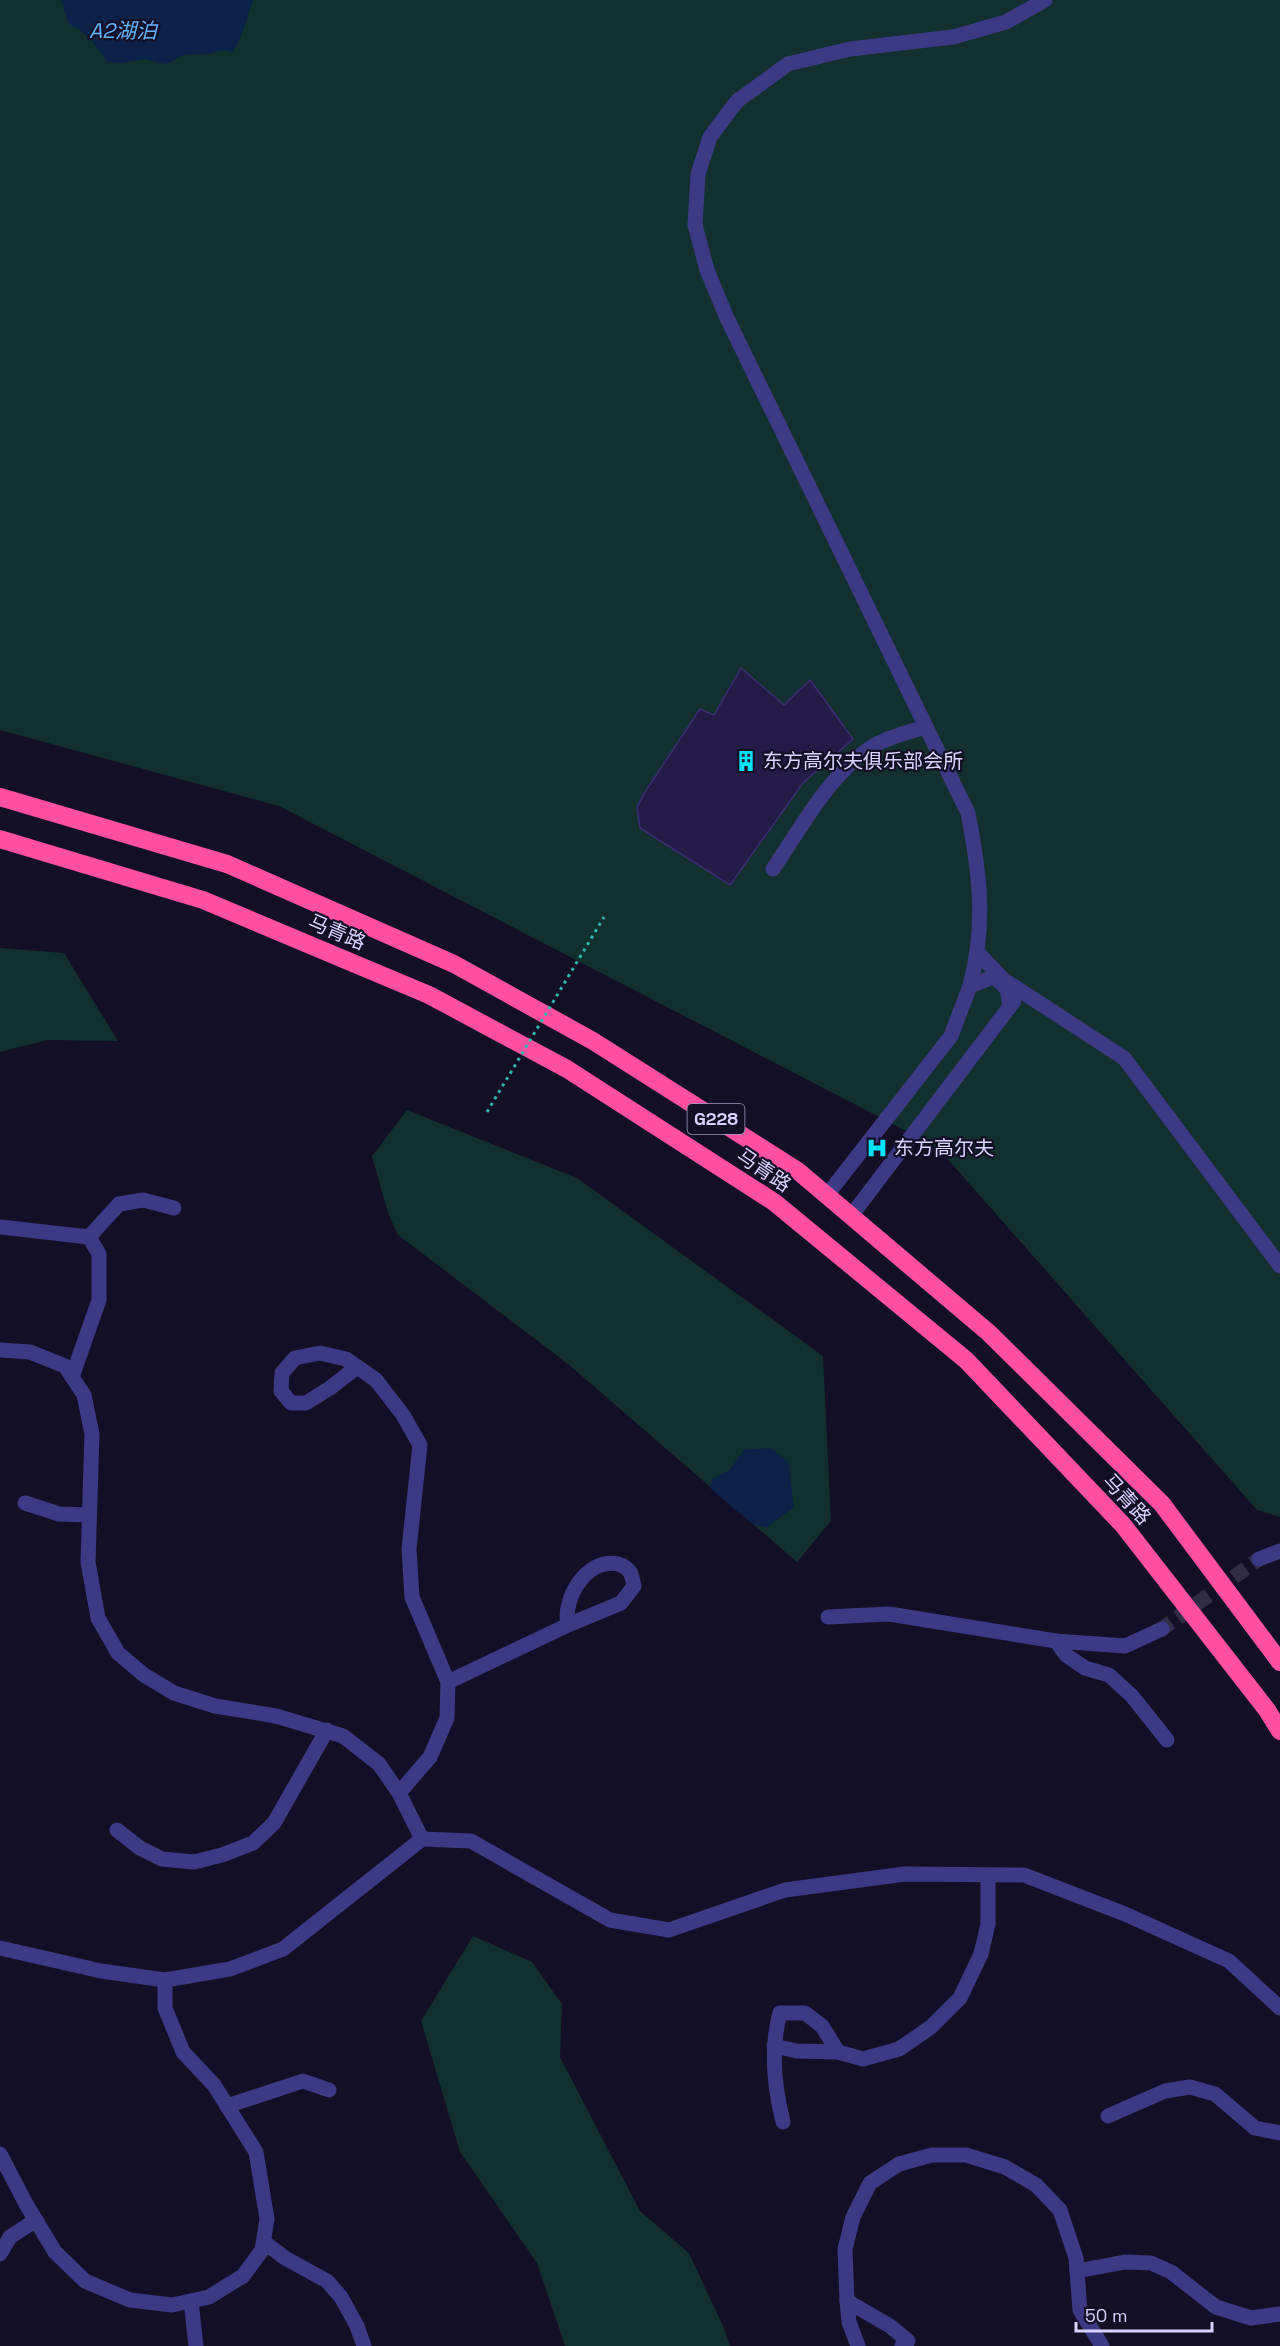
<svg xmlns="http://www.w3.org/2000/svg" width="1280" height="2346" font-family="'Space Grotesk','Noto Sans SC',sans-serif">
<rect width="100%" height="100%" fill="#130f26"/>
<g fill="#12302f">
<path d="M0 0H1280V1517L1257 1510 937 1147 279 806 0 730Z"/>
<path d="M0 948 64 953 118 1041 48 1040 0 1052Z"/>
<path d="M407 1110 577 1178 823 1356 831 1521 797 1562 568 1364 398 1235 388 1213 372 1156Z"/>
<path d="M473 1936 532 1962 562 2004 560 2057 640 2211 689 2253 723 2326 730 2346H565L537 2263 460 2152 421 2021Z"/>
</g>
<g fill="#0c2248">
<path d="M61 0H253L240 39 232 52 224 50 206 54H186L166 64 145 59 122 63 109 62C92 45 92 35 69 24Z"/>
<path d="M770 1448 788 1461 794 1507 767 1527 752 1524 710 1488 713 1478 729 1471 744 1450Z"/>
</g>
<path fill="#241b47" stroke="#3b2d73" stroke-width="1.5" d="M741 668 784 705 810 680 853 739 803 783 730 885 640 828 637 807 647 789 700 709 714 715Z"/>
<g fill="none" stroke-linecap="round" stroke-linejoin="round">
<path stroke="#312d47" stroke-width="15" stroke-dasharray="15 8" stroke-linecap="butt" d="M1159 1631 1259 1559"/>
<g stroke="#3d3a85" stroke-width="15">
<path d="M773 869C801 828 830 773 873 746 889 737 908 732 926 727"/>
<path d="M978 953 1004 980 1124 1058 1280 1266"/>
<path d="M970 986C986 924 980 875 968 813L726 316 707 270 695 225 698 174 710 137 737 101 788 64 850 49 953 37 1006 22 1045 0"/>
<path d="M827 1195 951 1036 970 986 993 977C1007 986 1010 992 1009 1008"/>
<path d="M851 1216 1014 1001"/>
<path d="M0 1227 89 1237 99 1254V1300L72 1377"/>
<path d="M89 1237 119 1204 143 1200 174 1208"/>
<path d="M0 1350 30 1352 65 1366 84 1395 92 1434 88 1562 98 1618 118 1653 144 1675 174 1693 215 1706 276 1716 343 1736 379 1764 399 1793 422 1839"/>
<path d="M357 1367 330 1388 306 1403H291L281 1391 282 1373 295 1358 320 1353 346 1359 376 1380 403 1415 420 1445 409 1549 412 1597 448 1682 447 1718 430 1757 399 1793"/>
<path d="M25 1503 59 1514 89 1515"/>
<path d="M1259 1559 1280 1551"/>
<path d="M828 1617 889 1614 1056 1641 1125 1646 1162 1629"/>
<path d="M1056 1641 1066 1655 1085 1668 1109 1675 1132 1696 1167 1740"/>
<path d="M448 1682 568 1625 621 1603 634 1586C633 1582 632 1575 630 1572 627 1568 622 1565 618 1564 587 1557 562 1599 568 1625"/>
<path d="M117 1830 140 1848 162 1859 194 1862 222 1855 253 1843 274 1823 327 1730"/>
<path d="M0 1948 101 1971 165 1980 230 1969 283 1949 422 1839 471 1841 610 1920 669 1930 785 1890 905 1874 1024 1875 1125 1914 1229 1961 1280 2008"/>
<path d="M774 2046 797 2051 838 2052"/>
<path d="M227 2106 303 2081 329 2090"/>
<path d="M1108 2116 1165 2091 1190 2087 1215 2094 1255 2128 1280 2133"/>
<path d="M783 2122C774 2086 770 2049 780 2013H805L822 2026 838 2052 863 2059 899 2049 931 2027 960 1998 981 1954 988 1924V1875"/>
<path d="M0 2154 26 2204 55 2252 85 2281 130 2300 172 2305 209 2297 243 2276 262 2250 267 2219 256 2152 214 2085 183 2052 165 2008V1980"/>
<path d="M264 2242 285 2258 327 2281 341 2297 357 2326 364 2346"/>
<path d="M0 2254 10 2237 36 2220"/>
<path d="M1077 2271 1125 2262 1151 2263 1171 2272 1216 2307 1251 2318 1280 2314"/>
<path d="M191 2301 196 2346"/>
<path d="M847 2301 890 2326 908 2341 902 2346"/>
<path d="M858 2346 849 2322 847 2301 845 2249 853 2217 870 2183 899 2164 932 2155H966L1005 2167 1036 2185 1060 2210 1076 2258 1080 2310 1102 2346"/>
</g>
<g stroke="#ff4fa3" stroke-width="18">
<path d="M0 797 227 864 454 964 593 1041 798 1171 989 1333 1162 1504 1280 1662"/>
<path d="M0 839 203 900 429 995 567 1069 774 1202 966 1360 1123 1525 1267 1710 1280 1731"/>
</g>
<path stroke="#2fb8b0" stroke-width="3" stroke-dasharray="3 4.5" stroke-linecap="butt" d="M487 1112 604 917"/>
</g>
<defs>
<symbol id="building-bare" viewBox="-9 -9 18 18"><path d="M-4-6H4V6H1V3H-1V6H-4ZM-2.5-4.3h1.7v1.8h-1.7ZM.8-4.3h1.7v1.8H.8ZM-2.5-1h1.7V.8h-1.7ZM.8-1h1.7V.8H.8Z" fill="#00e5ff" stroke="#130f26" stroke-width="2.5" paint-order="stroke"/></symbol>
<symbol id="hospital-bare" viewBox="-9 -9 18 18"><path d="M-5-5h3v3.5h4V-5h3V5h-3V1.5h-4V5h-3Z" fill="#00e5ff" stroke="#130f26" stroke-width="2.5" paint-order="stroke"/></symbol>
</defs>
<g fill-rule="evenodd">
<use href="#building-bare" x="731" y="746" width="30" height="30"/>
<use href="#hospital-bare" x="862" y="1133" width="30" height="30"/>
</g>
<g text-anchor="middle" stroke-width="4.5" stroke-linejoin="round" paint-order="stroke">
<rect fill="#130f26" stroke="#9e99be" stroke-width="1.5" x="687.5" y="1104" width="57" height="30" rx="4.5"/>
<g font-size="18" font-weight="bold" fill="#d9d4ff">
<text x="716" y="1125">G228</text>
</g>
<g font-size="20" fill="#d9d4ff" stroke="#130f26" text-anchor="start">
<text x="763" y="768">东方高尔夫俱乐部会所</text>
<text x="894" y="1155">东方高尔夫</text>
</g>
<g font-size="20" fill="#d9d4ff" stroke="#130f26">
<text transform="translate(337 932) rotate(23)" y="7">马青路</text>
<text transform="translate(764 1170) rotate(34)" y="7">马青路</text>
<text transform="translate(1127 1499) rotate(48)" y="7">马青路</text>
</g>
<g font-size="21" font-style="italic" fill="#62b6ff" stroke="#130f26">
<text x="123" y="38">A2湖泊</text>
</g>
</g>
<path d="M1076 2322v9h136v-9" fill="none" stroke="#d9d4ff" stroke-width="3"/>
<text x="1085" y="2322" font-size="18" fill="#d9d4ff" stroke="#130f26" stroke-width="4.5" paint-order="stroke">50 m</text>
</svg>
